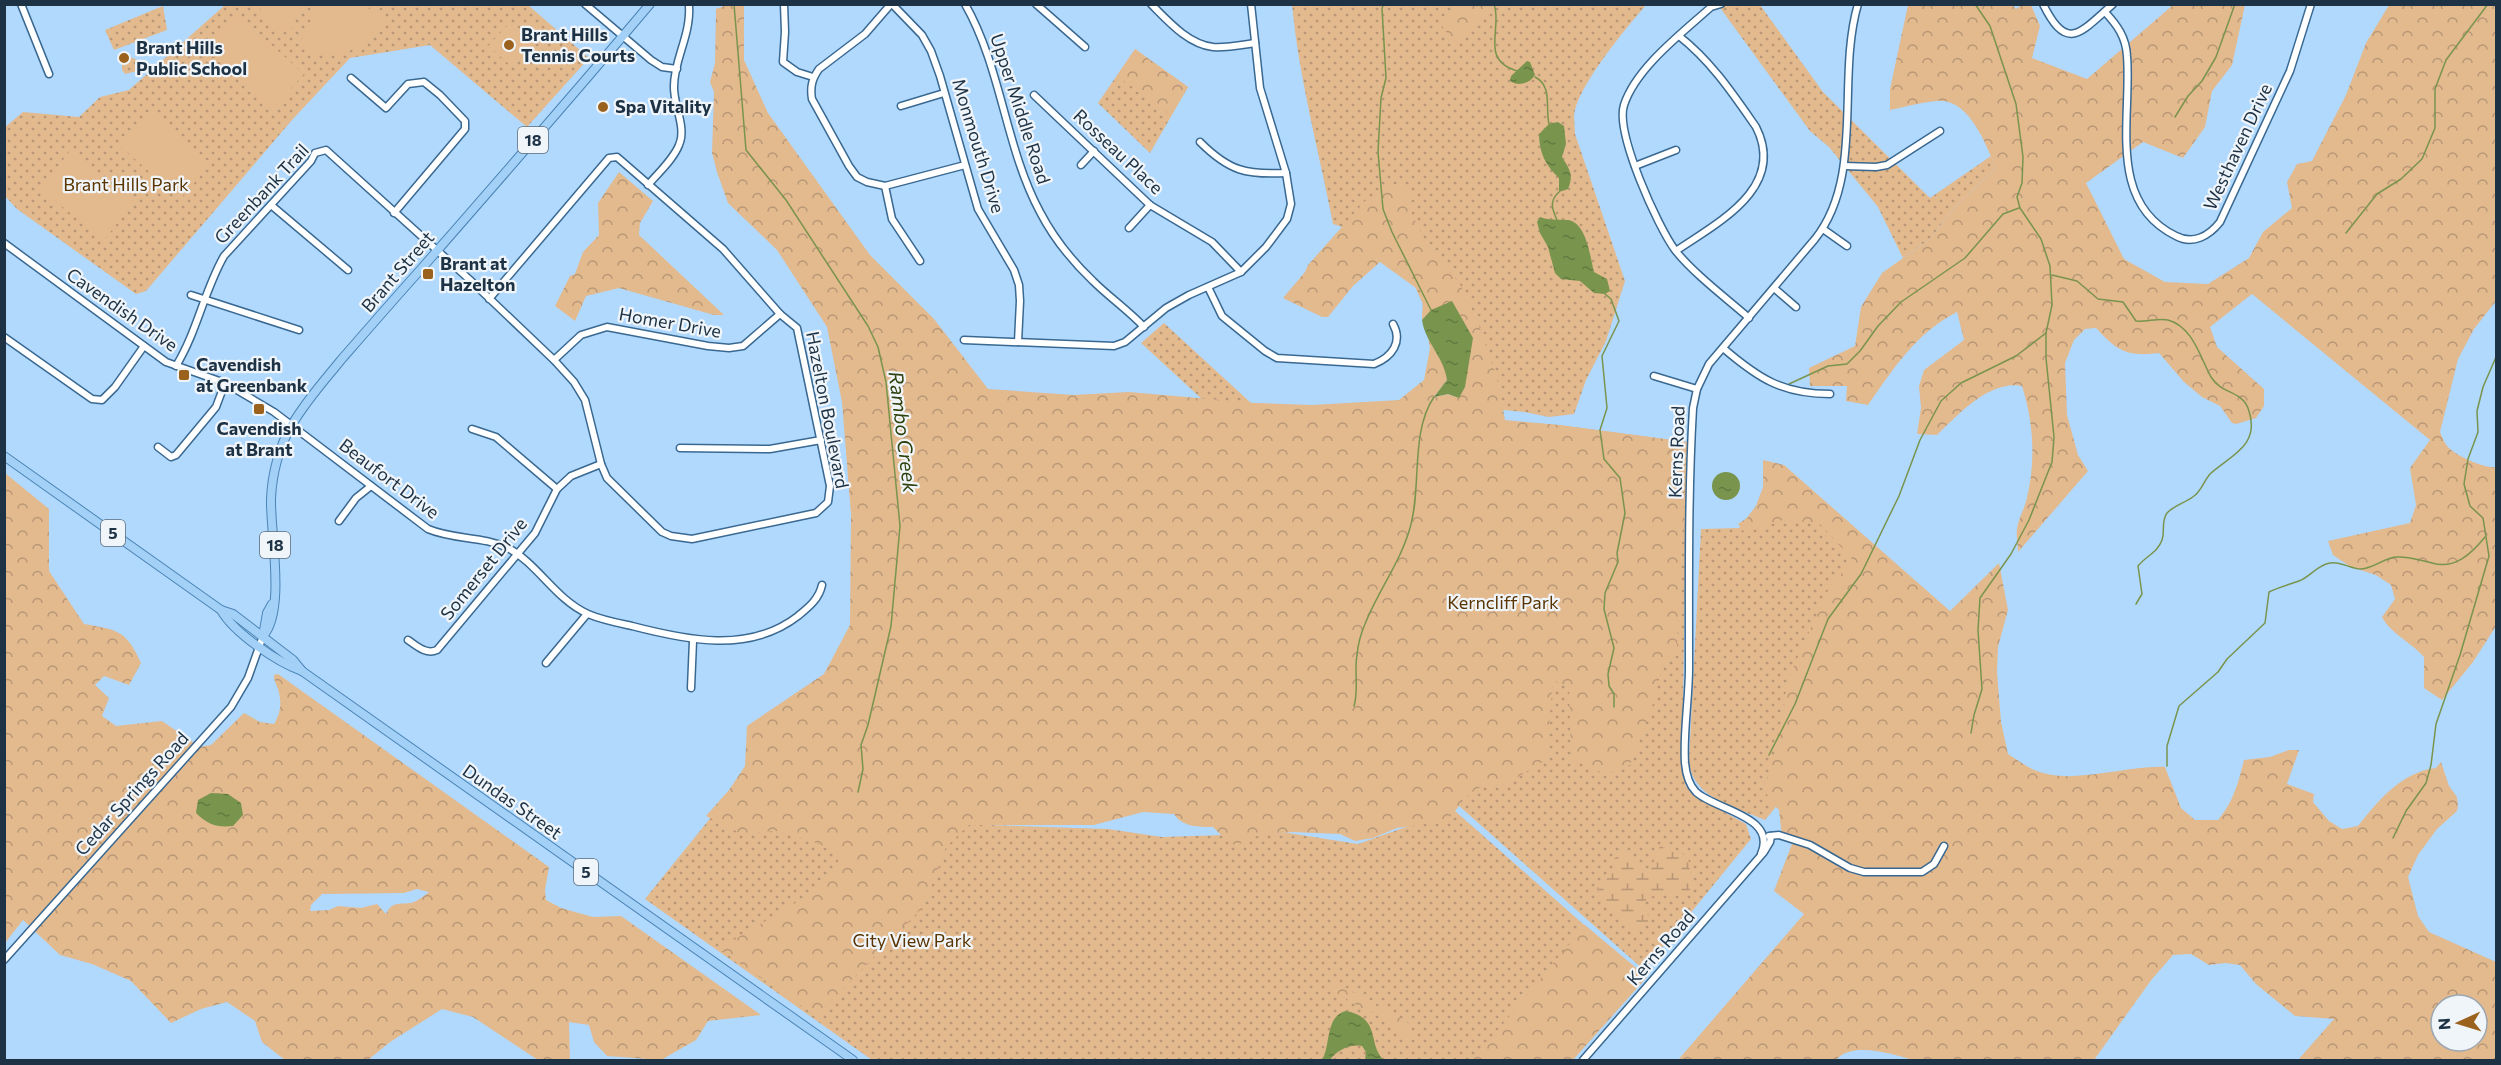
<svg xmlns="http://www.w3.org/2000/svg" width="2501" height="1065" font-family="Commissioner,sans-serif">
<defs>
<pattern id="grass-dots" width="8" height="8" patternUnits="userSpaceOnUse" patternTransform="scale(1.5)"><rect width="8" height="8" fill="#e3b98e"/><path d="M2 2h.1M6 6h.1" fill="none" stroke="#b79776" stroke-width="1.8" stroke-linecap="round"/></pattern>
<pattern id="forest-crowns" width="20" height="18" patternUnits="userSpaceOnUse" patternTransform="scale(1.5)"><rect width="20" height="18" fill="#e3b98e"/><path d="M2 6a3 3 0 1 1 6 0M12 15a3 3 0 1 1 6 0" fill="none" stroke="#b79776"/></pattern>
<pattern id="wetland-marsh" width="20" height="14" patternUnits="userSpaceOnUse" patternTransform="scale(1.5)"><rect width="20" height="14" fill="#e3b98e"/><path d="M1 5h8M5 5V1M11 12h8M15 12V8" fill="none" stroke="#b79776"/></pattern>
<pattern id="water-ripples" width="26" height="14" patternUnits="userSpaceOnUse" patternTransform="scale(1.5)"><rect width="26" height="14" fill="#79944d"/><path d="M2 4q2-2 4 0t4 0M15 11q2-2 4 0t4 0" fill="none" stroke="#637942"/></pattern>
</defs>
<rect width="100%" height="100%" fill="#b1d9fe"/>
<g fill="url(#grass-dots)">
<path d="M225 5H528L589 58 527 127 430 45 350 58 292 120 146 291 136 294 17 209 5 196 4 128 23 112 79 117 100 97 129 90Z"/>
<path d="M1292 5H1646C1626 28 1582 81 1575 110 1573 117 1575 126 1575 134L1625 281 1606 341 1586 380 1574 414 1549 417 1524 412 1454 405 1447 358 1396 244 1333 224C1319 151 1299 79 1292 5Z"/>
<path d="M1718 5H1760L1823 92 1930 198 1991 156 1996 168 1955 207 1930 239 1903 258 1878 207 1829 147 1810 131Z"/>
<path d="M163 6 167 30 114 50 105 30Z"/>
<path d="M1135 49 1188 87 1150 153 1098 103Z"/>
<path d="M130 57 140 61 137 71 125 74 122 70V65Z"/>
<path d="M1164 323 1251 403 1559 425 1687 442 1682 771 1686 786 1693 795 1746 824 1751 839 1644 970 1271 639 1204 401 1141 343Z"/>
<path d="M1773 484 1940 610 1765 820C1735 807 1691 798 1689 760L1701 529 1739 528Z"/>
<path d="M1454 810 1643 977 1572 1060H872L645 899 712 816 1108 829 1162 837 1288 833 1358 844Z"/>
</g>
<g fill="url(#forest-crowns)" fill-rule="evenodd">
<path d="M2012 4 2016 9 2022 5H2031L2040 26 2032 58 2087 79 2173 5H2245L2232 65 2212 91 2205 127 2183 158 2143 142 2086 183 2124 259 2165 282 2208 284 2249 258 2263 232 2292 208 2287 182 2297 164 2312 161 2346 95 2366 43 2389 5H2496V301L2474 329 2458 359 2440 432C2442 437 2444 442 2447 446 2454 455 2485 469 2496 467V626L2473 662 2442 700 2424 688V657C2412 643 2390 633 2382 617L2395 599 2391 585 2376 575 2351 567 2333 555 2328 541 2410 523 2416 505 2410 468 2430 440 2252 294 2210 327 2217 347 2264 389V406L2256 418 2236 424 2232 423 2220 406 2202 397 2184 382 2159 353C2127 357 2117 351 2096 328L2085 329 2074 340 2065 363 2067 415 2078 455 2088 471 2018 552C2018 545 2016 536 2017 529 2018 520 2023 511 2026 502 2036 463 2034 424 2022 386 1989 380 1958 415 1937 435L1917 434 1921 408 1919 386 1924 370 1964 340 1957 312C1915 334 1894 368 1868 405L1846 401 1847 386H1810L1809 368 1855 346 1861 307 1882 273 1930 239 1955 207 1996 168C1986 145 1969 98 1937 101 1922 102 1905 107 1890 110V89L1908 5Z"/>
<path d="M723 5H744V60L768 113 870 255 934 319 988 389 1073 395 1129 392 1255 403 1312 405 1399 400 1424 380 1430 348 1428 338 1446 369 1447 380 1434 397 1448 394 1459 398 1431 310 1422 320 1423 293 1380 262 1353 286 1328 317H1322L1283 298 1305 272 1308 265 1365 201 1390 186 1409 187 1412 214 1429 250 1459 282 1477 320 1497 378 1505 420 1559 425 1687 442 1677 647 1661 672 1651 711 1630 765 1605 774 1571 759 1569 687 1553 680 1546 760 1506 784 1478 788 1460 801V805L1447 821 1397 828 1373 838 1355 841 1340 834 1292 832 1250 837 1237 846 1228 842 1213 827C1199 827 1182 827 1174 814L1143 812 1094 825H969L946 847 924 906 816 1016 719 949 815 891 838 862 839 856 820 844 779 831 740 833 706 816 729 790 745 766 747 726 824 674 850 625 851 514 842 402 827 327 777 250 728 203 717 172 712 153 714 92 710 82 715 63 716 9 722 7Z"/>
<path d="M1458 5V4L1499 5 1454 42 1442 26Z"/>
<path d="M1135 49 1188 87 1171 115 1117 76Z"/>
<path d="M619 172 653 201 640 223 639 235 724 315H714L619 288 586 296 575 321 555 306 570 276 575 274 583 252 599 235 598 203Z"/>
<path d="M1763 460 1784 465 1950 611 1999 563 2008 610 1998 647 1997 672 2001 722 2008 754C2016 759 2024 765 2032 769 2070 787 2124 765 2165 767L2181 808 2195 820H2218C2234 801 2238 783 2244 760L2270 757 2289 750H2299L2287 784 2314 794 2313 802 2329 821 2342 829 2358 826C2378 801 2401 772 2436 768L2441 762 2449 786 2457 797 2458 806 2457 811 2437 829 2418 855 2408 877 2418 916 2429 932 2496 962V1060H2298L2334 1019 2295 1016 2256 984 2240 965 2225 963 2209 965 2191 954 2173 955 2152 979 2094 1060H1913C1892 1054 1852 1041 1836 1060H1678L1804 914 1774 891 1792 844 1782 837 1779 810 1770 801 1764 788 1781 732 1787 681 1829 588 1853 560 1819 523 1783 520 1745 533 1738 524 1753 514 1763 487ZM2441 1005H2477V1041H2441Z"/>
<path d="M5 473 49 509V571L84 624C118 630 126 630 141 663L129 685 104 676 95 685 109 698 102 716 116 726 162 721 200 747 211 745 244 713 260 722 274 724C281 712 282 703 278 689 276 683 274 681 274 675L278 674 549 867 545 890 546 900 561 908 593 917 621 916 761 1015 708 1021 696 1040 661 1060 607 1056 594 1042 589 1025 569 1022 570 1060H538L473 1017 442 1009 390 1042 368 1060H285L262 1042 255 1021 227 1002 201 1009 171 1023 131 981 92 964 60 955 23 920 5 943ZM417 889 429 892C425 895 420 899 416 901 405 907 393 898 386 914L377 904 361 908 338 906 329 910 310 911 311 905 322 894 404 893Z"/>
<path d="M1585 925 1647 977 1573 1060H1473Z"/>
<path d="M1336 984 1375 1003 1377 1007 1370 1013 1333 991 1332 985Z"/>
<path d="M1383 1008 1412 1025 1411 1035 1407 1038 1401 1036 1379 1018V1009Z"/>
</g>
<path fill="url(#wetland-marsh)" d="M1660 846 1688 856 1692 886 1688 892 1647 897 1645 903 1649 919 1645 927 1636 931C1618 918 1604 909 1597 888L1614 872V859L1622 851 1631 853 1642 869 1650 871Z"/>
<g fill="#e3b98e">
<path d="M258 5H302L289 34C274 27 265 19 258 5Z"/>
<path d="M318 5H361L386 16C367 51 334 65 298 47Z"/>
<path d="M238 15 304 74 272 110 206 50Z"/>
<path d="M509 24 530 43 510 65 488 46Z"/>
<path d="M150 110 211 164 180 199 119 145Z"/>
<path d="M70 151 134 202 104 240 40 189Z"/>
</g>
<g fill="url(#water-ripples)">
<path d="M1527 61 1530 62 1535 75C1530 83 1519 87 1510 81L1511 76Z"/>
<path d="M1558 122 1564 126 1566 144 1562 157C1570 170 1574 175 1568 189L1559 192V178C1546 166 1539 153 1539 134L1549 124Z"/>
<path d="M1540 217C1549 221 1558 219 1568 220 1587 223 1590 257 1594 272L1607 279 1610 291 1605 294 1594 293 1580 281 1561 279 1555 273 1548 247 1540 233 1537 222Z"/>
<path d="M1452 301 1473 338 1465 387 1459 398 1448 394 1434 397 1447 380C1444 357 1425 342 1422 320L1431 310Z"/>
<circle cx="1726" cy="486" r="14"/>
<path d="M211 793 228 794 241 803 243 815 233 826C217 828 207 824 196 813L198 800Z"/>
<path d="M1346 1011C1382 1018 1367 1045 1384 1060H1365L1366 1052 1362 1046C1350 1044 1337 1050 1330 1060H1314H1322C1331 1045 1325 1016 1346 1011Z"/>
</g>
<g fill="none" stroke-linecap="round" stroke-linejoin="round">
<g stroke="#79944d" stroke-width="1.5">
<path d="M734 4 746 150 786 200 868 326 878 347 886 382 900 526 891 626 868 725 861 745 863 769 858 792"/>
<path d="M1384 4 1382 8 1386 78 1381 98 1378 152 1383 209 1392 232 1431 310"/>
<path d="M1494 4C1503 28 1479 60 1517 71"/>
<path d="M1535 77C1553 86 1545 108 1549 124"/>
<path d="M2175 117 2188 96 2202 81 2216 57 2235 4"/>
<path d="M1557 220C1552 209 1549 201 1559 192"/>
<path d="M2346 233 2377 194 2401 179 2422 159 2435 128V89L2446 60 2488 4"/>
<path d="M2052 275 2077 281 2098 299 2123 302 2136 321C2146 322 2159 318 2168 320 2193 327 2200 357 2211 377 2222 395 2243 390 2249 411 2260 446 2231 455 2210 474 2204 481 2201 491 2194 496 2187 502 2173 506 2167 513 2161 521 2165 532 2162 540 2158 552 2146 556 2138 566L2142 594 2136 604"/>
<path d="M1605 294 1611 299 1619 321 1602 356 1607 408 1600 430 1604 459 1620 478 1625 513 1617 553 1618 562 1605 593 1604 609 1614 648 1608 674 1609 686 1614 694V707"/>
<path d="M1789 384 1828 366 1847 364 1860 351 1878 326 1901 302 1965 258 2003 214 2019 208"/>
<path d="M1354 706C1359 689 1354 672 1357 655 1358 645 1361 633 1365 624 1378 591 1400 563 1410 528 1422 488 1410 432 1434 397"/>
<path d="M1971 733 1974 715 1982 689 1978 630 1980 598 2011 554 2029 520 2052 462 2054 437 2046 358V333L2052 305 2050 266 2041 239 2020 208 2017 197 2022 183 2023 157 2016 104 1990 26 1975 4"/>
<path d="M1769 755 1795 704 1828 619 1861 574 1899 496 1920 440 1941 401 1961 383 2016 356 2046 333"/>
<path d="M2167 766V746L2179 706 2218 672 2227 659 2265 623 2269 592C2279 587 2288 585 2299 581 2310 577 2317 565 2330 563 2340 561 2351 569 2361 569 2374 568 2384 558 2396 557 2409 556 2419 560 2432 563 2455 570 2472 553 2485 537"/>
<path d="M2393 838 2406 811 2426 783 2431 765 2436 724 2460 655 2489 556 2483 518 2470 506 2464 484 2468 459 2478 432 2477 411 2483 387 2496 357"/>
</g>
<defs>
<g id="minor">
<path d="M21 4 49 74"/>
<path d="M585 4 651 60 662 67 677 69"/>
<path d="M784 4 785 32 783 62 797 72 813 77"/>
<path d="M891 4 865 34 819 69C812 79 810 87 812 99L849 166 857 177 867 182 885 186 965 165"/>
<path d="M892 4 922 35 931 51 940 76 978 209 1014 270 1019 285 1020 301 1018 342"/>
<path d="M965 4C1002 69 1005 147 1040 212 1053 237 1072 261 1093 281 1109 297 1128 310 1144 327"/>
<path d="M1036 4 1085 47"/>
<path d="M1151 4C1168 21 1188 44 1213 47 1226 48 1241 45 1255 43"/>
<path d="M1721 4 1711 7C1682 33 1636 68 1624 105 1615 133 1658 227 1675 250 1693 273 1726 298 1749 318"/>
<path d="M2043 4C2067 53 2080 33 2113 4"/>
<path d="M2105 12C2117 25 2126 37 2127 56 2132 117 2106 202 2176 236 2193 245 2209 236 2220 222L2290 71 2311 4"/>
<path d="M351 78 386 108 408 84 424 82 440 95 465 121V129L394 213"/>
<path d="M1034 95 1150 205 1212 242 1241 272"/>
<path d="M901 106 944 93"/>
<path d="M1200 142C1229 171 1246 175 1286 173"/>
<path d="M1081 165 1094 151"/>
<path d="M1635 166 1676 150"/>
<path d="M1844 166 1876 167 1887 165 1940 131"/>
<path d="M648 185C658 173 673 160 679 145 687 127 673 105 674 86 674 59 691 36 689 5"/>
<path d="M885 186 892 219 920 261"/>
<path d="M271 205 348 270"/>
<path d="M1129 228 1150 205"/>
<path d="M1823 229 1847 246"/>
<path d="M4 243 166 362 225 383 274 412 428 529C454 540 483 536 508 548 538 564 555 599 588 614 602 620 618 623 632 626 686 640 749 654 798 616 809 607 819 599 822 585"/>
<path d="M1676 251C1717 223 1787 188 1756 127 1733 94 1711 61 1679 36"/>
<path d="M1208 287 1222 316 1265 351 1277 358 1374 364C1392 357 1403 342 1393 324"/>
<path d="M1774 288 1796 307"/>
<path d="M191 295 299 330"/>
<path d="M4 337 92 399 102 400 115 387 144 346"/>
<path d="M964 340 1114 346 1125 342 1166 308 1189 295 1241 272 1266 247 1287 219 1291 204 1286 173 1260 88 1251 4"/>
<path d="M1723 348C1758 378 1782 394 1830 394"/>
<path d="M554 360 581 335 607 327 708 346 729 348 743 346 780 314"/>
<path d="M176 366C197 332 204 291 224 256L311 161 315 153 326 150 470 280 554 360 574 382 585 400 601 464 607 478 662 532 671 536 692 539 816 513 828 502 830 486 797 328 780 314 723 249 617 157 609 158 489 299"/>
<path d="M1654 376 1697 389"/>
<path d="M472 429 496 437 557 489"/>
<path d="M158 447 171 457 176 455 216 407 225 383"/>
<path d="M680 448 770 449 821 440"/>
<path d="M339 521 356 498 371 486"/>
<path d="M408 640C417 646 426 655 437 650L535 533 557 489 571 476 601 464"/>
<path d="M546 663 587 614"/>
<path d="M691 688 693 641"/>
<path d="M1769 836 1779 835 1810 845 1850 868 1864 872H1922L1934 864 1944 846"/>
<path d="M1761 854C1778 816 1715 810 1696 792 1689 785 1686 774 1685 763 1683 732 1689 700 1689 668 1689 582 1688 495 1693 408L1697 389 1709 364 1815 239C1865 176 1836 79 1858 4"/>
<path d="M4 960 231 707 248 678 263 636"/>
<path d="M1583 1060 1764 852 1770 842 1771 836"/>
</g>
<g id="major">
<path d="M4 456 221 610 233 614 293 660 302 671 853 1060"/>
<path d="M221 610C234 633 277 662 302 671"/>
<path d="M263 636C286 611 270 531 271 499 272 474 279 446 292 425 305 402 324 381 341 360 368 329 394 299 422 268 498 181 575 93 650 4"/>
<path d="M263 636 267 613 272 604"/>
</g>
</defs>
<use href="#minor" stroke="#396891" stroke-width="9"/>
<use href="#major" stroke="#4b84b5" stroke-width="10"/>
<use href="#minor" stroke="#fff" stroke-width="6"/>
<use href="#major" stroke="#a2d0f7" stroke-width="8"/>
</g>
<g fill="#9a621d" stroke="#f0f5fa" stroke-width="2">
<circle cx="509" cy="45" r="6"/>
<circle cx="124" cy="58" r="6"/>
<circle cx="603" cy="107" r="6"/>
<rect x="422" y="268" width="12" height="12" rx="3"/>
<rect x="178" y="369" width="12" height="12" rx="3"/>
<rect x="253" y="403" width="12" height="12" rx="3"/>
</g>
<g text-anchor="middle" stroke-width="4.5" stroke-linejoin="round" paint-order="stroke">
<g fill="#f0f5fa" stroke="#5c6c7b" stroke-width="1.5">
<rect x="518" y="127" width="30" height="26" rx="4.5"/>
<rect x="101" y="520" width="24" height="26" rx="4.5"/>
<rect x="260" y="532" width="30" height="26" rx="4.5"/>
<rect x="574" y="859" width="24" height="26" rx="4.5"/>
</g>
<g font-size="16" font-weight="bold" fill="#1d3244">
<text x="533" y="146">18</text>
<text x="113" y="539">5</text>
<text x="275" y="551">18</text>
<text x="586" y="878">5</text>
</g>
<g font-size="18" font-weight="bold" fill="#1d3244" stroke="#f0f5fa" text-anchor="start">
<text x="521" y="41">Brant Hills<tspan x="521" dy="21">Tennis Courts</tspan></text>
<text x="136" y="54">Brant Hills<tspan x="136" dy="21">Public School</tspan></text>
<text x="615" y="113">Spa Vitality</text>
<text x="440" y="270">Brant at<tspan x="440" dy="21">Hazelton</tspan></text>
<text x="196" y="371">Cavendish<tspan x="196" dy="21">at Greenbank</tspan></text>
<text x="259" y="435" text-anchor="middle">Cavendish<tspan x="259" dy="21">at Brant</tspan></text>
</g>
<g font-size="18" fill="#1d3244" stroke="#f0f5fa">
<text transform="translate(1020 109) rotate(72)" y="6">Upper Middle Road</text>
<text transform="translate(978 146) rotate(73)" y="6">Monmouth Drive</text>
<text transform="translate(2238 147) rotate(-65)" y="6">Westhaven Drive</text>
<text transform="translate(1118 152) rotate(43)" y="6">Rosseau Place</text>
<text transform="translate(262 194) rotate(-47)" y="6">Greenbank Trail</text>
<text transform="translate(398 272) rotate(-49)" y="6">Brant Street</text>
<text transform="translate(122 310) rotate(35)" y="6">Cavendish Drive</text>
<text transform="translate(670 323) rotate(10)" y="6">Homer Drive</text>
<text transform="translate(827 410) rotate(79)" y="6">Hazelton Boulevard</text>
<text transform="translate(1677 452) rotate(-88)" y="6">Kerns Road</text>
<text transform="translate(389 479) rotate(37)" y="6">Beaufort Drive</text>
<text transform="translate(484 569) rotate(-51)" y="6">Somerset Drive</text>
<text transform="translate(132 794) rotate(-48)" y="6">Cedar Springs Road</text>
<text transform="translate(512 802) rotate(35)" y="6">Dundas Street</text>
<text transform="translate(1661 948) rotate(-49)" y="6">Kerns Road</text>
</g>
<g font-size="18" fill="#593300" stroke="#f0f5fa">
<text x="126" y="191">Brant Hills Park</text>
<text x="1503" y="609">Kerncliff Park</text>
<text x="912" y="947">City View Park</text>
</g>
<g font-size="20" font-style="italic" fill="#2f410c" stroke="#f0f5fa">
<text transform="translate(903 432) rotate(83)" y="7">Rambo Creek</text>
</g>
</g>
<rect width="2501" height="1065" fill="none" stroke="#1d3244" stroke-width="12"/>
<g transform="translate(2459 1023) rotate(266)"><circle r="28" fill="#f0f5fa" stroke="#9ca7b1" stroke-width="1.5"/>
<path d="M0-4.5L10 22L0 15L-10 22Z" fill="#9a621d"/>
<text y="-9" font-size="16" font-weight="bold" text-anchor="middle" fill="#1d3244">N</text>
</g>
</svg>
